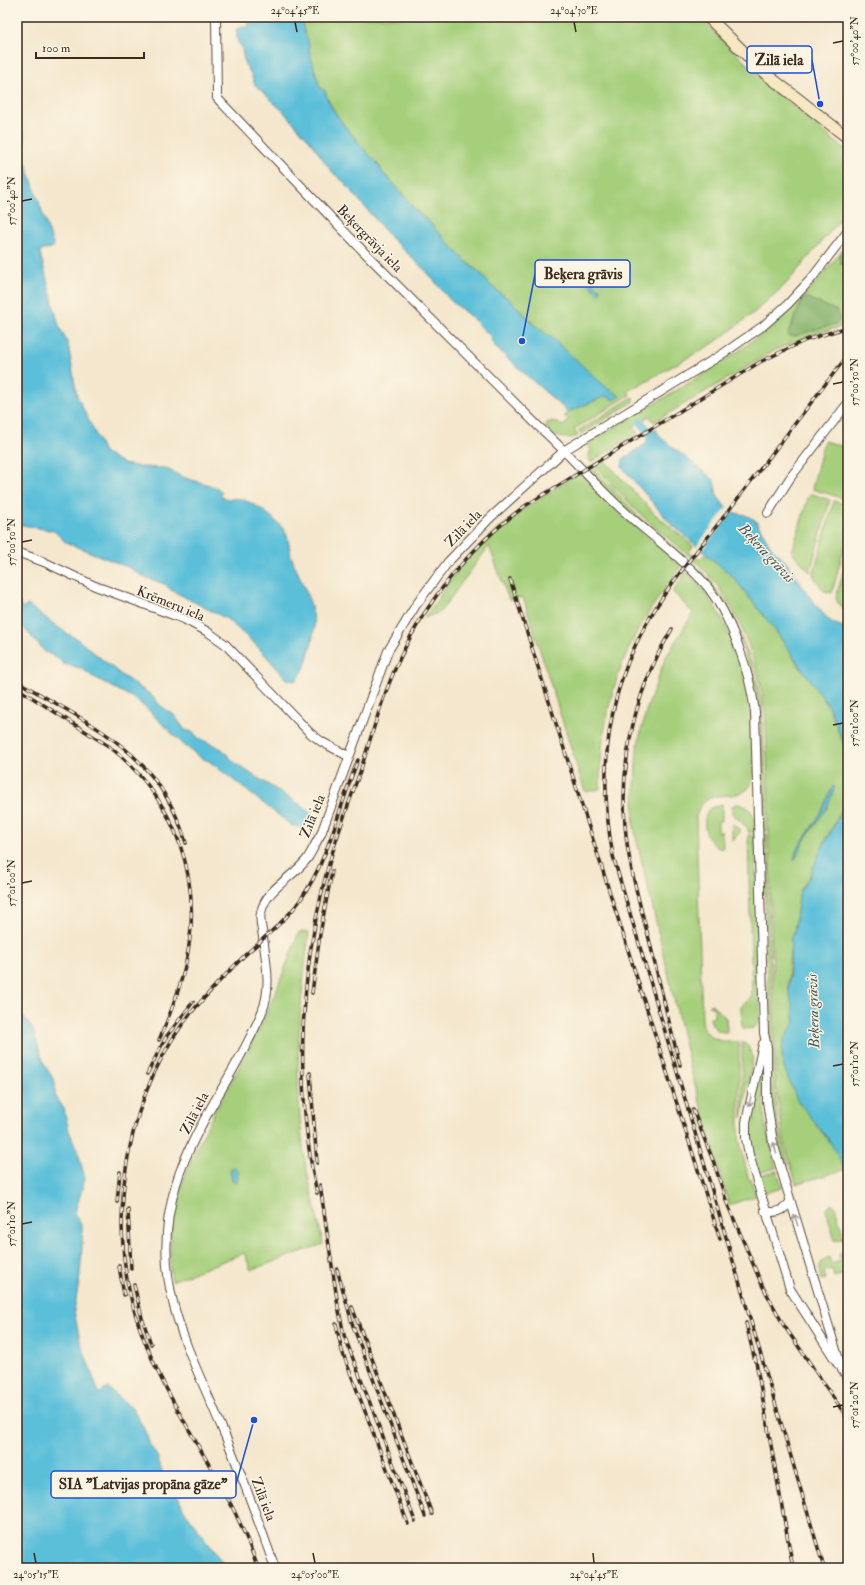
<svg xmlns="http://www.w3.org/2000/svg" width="865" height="1585" font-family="'IM FELL Double Pica',serif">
<rect width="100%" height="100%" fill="#fcf5e5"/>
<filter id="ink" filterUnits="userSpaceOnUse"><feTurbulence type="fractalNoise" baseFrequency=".025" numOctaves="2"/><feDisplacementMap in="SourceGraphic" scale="8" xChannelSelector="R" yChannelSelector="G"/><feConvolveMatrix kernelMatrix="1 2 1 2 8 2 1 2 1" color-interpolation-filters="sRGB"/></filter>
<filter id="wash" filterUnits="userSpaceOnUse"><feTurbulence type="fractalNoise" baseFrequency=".012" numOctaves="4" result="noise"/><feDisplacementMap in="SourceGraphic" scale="16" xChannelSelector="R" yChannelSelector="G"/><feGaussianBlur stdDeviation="0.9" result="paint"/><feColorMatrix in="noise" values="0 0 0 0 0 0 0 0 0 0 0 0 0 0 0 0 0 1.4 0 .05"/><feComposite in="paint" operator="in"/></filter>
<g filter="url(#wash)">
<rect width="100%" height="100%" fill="#f4e7cd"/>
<g fill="#a6cf7b" stroke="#707c4c" fill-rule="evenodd">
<path d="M299 17H699C747 64 794 111 848 151V210L787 283 751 315 714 343 628 391 630 395 574 429 578 436C565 440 556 438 546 428L547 423 553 421 564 426 569 419 564 416 568 412 606 396 614 400 620 396 608 389 532 323C522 307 504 299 491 286 486 281 483 274 477 270 459 257 442 236 426 219 414 213 397 183 382 173L381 168C366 150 329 113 325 91L320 88Z"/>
<path d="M848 242V245L839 257 846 266H848V325L814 334 776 350 654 422 649 416 632 427 638 433 591 462 588 459 591 449 588 446 598 437C660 399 726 365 782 318 807 296 828 269 848 242ZM808 298 837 311 830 326 788 333 801 303 803 299Z"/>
<path d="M633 397V402L581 434 579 430Z"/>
<path d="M824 441 848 448V500L812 489Z"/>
<path d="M603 459 655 514 693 546 689 552 700 560 706 553 734 578 775 630 800 667 813 683 829 707 844 745 848 764 847 800 821 849 810 876 800 891 794 933C790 939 787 982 789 991 791 1001 795 1011 795 1021 795 1026 790 1031 788 1035 782 1044 781 1054 783 1065L817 1127 829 1140 846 1169 796 1184 784 1140 776 1089 766 721C762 674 743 618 714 581 695 558 670 541 649 522 629 504 612 484 594 465Z"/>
<path d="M591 466 639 517 704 574 722 597 732 614 752 664 762 703 767 831H763L760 718C754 677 741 635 721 599L612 495 587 468Z"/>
<path d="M579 473 585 477 624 517 681 566C663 592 643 617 630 646 609 690 600 740 600 789L585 792 523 597 509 600 489 546 440 612 424 618C440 596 455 572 474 552 505 520 542 497 579 473Z"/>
<path d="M812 494 830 500 810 572 792 552 809 495Z"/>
<path d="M834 501 848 505V533L832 593 824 591 813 575Z"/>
<path d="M848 552V612L838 603 836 598Z"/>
<path d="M686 571C725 607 748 670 752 723 754 740 753 757 754 775 748 812 707 778 696 816L702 1021C706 1041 722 1042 739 1042V1139L749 1180H751L756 1196 729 1205 690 1067 633 824 637 748 646 711 665 659 693 613 673 592Z"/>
<path d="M722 804V821H718V832H722L723 847 721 849C706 843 699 821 710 808Z"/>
<path d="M736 804C754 806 754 817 755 832H748V829L732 813V806Z"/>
<path d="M733 824 741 831 732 841V825Z"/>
<path d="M763 834H767L774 1088 778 1123 788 1165 784 1166 776 1137 771 1100Z"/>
<path d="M748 835H755L760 1019C758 1028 751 1030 742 1028L741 1007 752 995Z"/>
<path d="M299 932H309C300 999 294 1071 302 1139 306 1174 316 1209 323 1244L251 1270 244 1253 172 1281C158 1189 219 1111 257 1033 273 1001 286 966 299 932Z"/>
<path d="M712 1004 726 1018 727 1032C718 1033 711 1027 710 1017H714V1007H710V1005Z"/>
<path d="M742 1042 748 1046 753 1057 742 1118Z"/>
<path d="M761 1069 765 1123 776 1168 758 1173C747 1128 751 1113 761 1069Z"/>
<path d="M777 1171 782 1188 764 1193 759 1176Z"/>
<path d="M831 1204 835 1206 844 1238 835 1241 826 1209Z"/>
<path d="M844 1253H848V1273L834 1277 832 1269 824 1271 826 1279 821 1280C818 1270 818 1262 829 1257L831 1264 841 1261 839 1254Z"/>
</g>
<g fill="#84b26b" stroke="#606e44">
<path d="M848 245V266L841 264 839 257Z"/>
<path d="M808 298 837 311 840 318 838 323 795 336H789L788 333 801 303 803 299Z"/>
</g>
<g fill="#5bbfd9" stroke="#4b747c">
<path d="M249 17 303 18C300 30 311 40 309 51L320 88 325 91C329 113 366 150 381 168L382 173C397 183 414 214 426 219L456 251 474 269 478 271 491 286 510 300 532 323 552 338 608 389 620 396 614 400 606 396 568 412 494 346 490 336 471 317 450 300 427 272 389 236 344 182 332 172 310 141 283 111 255 85 251 74 245 64 241 45 238 43 236 30 242 26 248 29Z"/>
<path d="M17 115 25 139 24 144 20 145 54 247 40 251V253L59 326 68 344 77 396 104 452 124 464 141 467 165 468 182 477 216 487 222 492 220 496 229 500C244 492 275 518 284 530 289 537 289 548 291 556 299 578 312 598 314 622 315 632 311 645 308 655 306 664 303 676 294 681L287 679 256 645 227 619 171 590 165 584 144 577 130 568 65 542 54 531 17 524Z"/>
<path d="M585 275 601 290 599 295 583 276Z"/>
<path d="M655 428 660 437 714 480 717 496 727 509 735 513 745 515 755 520 772 548 788 564 789 568C799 580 820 614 832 622 837 625 843 626 848 630V764L844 745 829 707 775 630 734 578 670 523 622 467 623 459 646 444 647 439 646 434Z"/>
<path d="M17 596 22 609 28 605 66 633 76 638 124 677 151 695 161 706 174 715 185 730 192 732 200 739 222 749 236 764 302 806 312 814 305 829 291 825 209 761 201 758 184 745 145 707 133 698 92 676 81 668 63 664 56 657 45 652 17 620Z"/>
<path d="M833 786 835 787 827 808 807 836 794 861 796 851 821 813Z"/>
<path d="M848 791V1175L829 1140 797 1100 783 1065 782 1048 784 1039 795 1022 789 990 791 937 794 933 800 891 810 876 821 849 833 828 847 800Z"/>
<path d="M17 1007 33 1030 44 1064 55 1082V1095L64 1109 69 1131 78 1152 85 1179 75 1212 82 1226V1247L80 1276 74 1311 80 1341 99 1393H102L104 1389 108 1388 134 1410 144 1429 150 1445 157 1456 164 1477 170 1480 184 1510 222 1562 229 1568H17Z"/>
<path d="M235 1168 238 1170 237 1182 232 1180 230 1170Z"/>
</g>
<path fill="#f4e7cd" d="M727 507 732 510 725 519 726 520 701 551 696 547Z"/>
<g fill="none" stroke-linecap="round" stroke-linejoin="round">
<path stroke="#5bbfd9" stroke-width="8" d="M641 422 649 432 652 441"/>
</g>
</g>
<g filter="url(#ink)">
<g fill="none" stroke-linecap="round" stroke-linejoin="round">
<defs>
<g id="street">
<path d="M216 17 217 98 364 252 538 426C569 453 595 486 626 513 652 537 682 557 705 584 731 614 750 673 755 712L764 1033 767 1048V1101L773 1143 842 1370 848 1378"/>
<path d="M768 513 790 478 848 403"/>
<path d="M17 552 44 562 95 586 184 619 208 632 225 644 310 733 322 742 348 756"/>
<path d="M763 1044 746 1122V1138L749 1155 790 1289 838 1364"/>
<path d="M765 1211C776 1214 784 1211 790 1202"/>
<path d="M275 1568C259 1523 243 1477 224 1433 188 1346 147 1281 176 1184 195 1122 238 1071 262 1012 272 987 266 962 263 937 262 929 259 920 261 913 265 889 294 877 307 859 312 852 316 842 321 834L388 651 416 605 448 562 490 518 565 450 721 355 763 326 788 304 812 278 848 231"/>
</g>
<path id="secondary" d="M708 17 766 74 848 138"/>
</defs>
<use href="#street" stroke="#574638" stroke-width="10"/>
<use href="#secondary" stroke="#574638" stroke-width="13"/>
<use href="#street" stroke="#fff" stroke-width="8"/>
<use href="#secondary" stroke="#f7e8c3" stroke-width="11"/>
<defs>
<g id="rail">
<path d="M510 579 720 1239"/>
<path d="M672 629C632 695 616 774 628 850 633 880 641 910 649 939 659 981 669 1023 680 1065"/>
<path d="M17 681C91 725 160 752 186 843"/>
<path d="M17 688 110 747C176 800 204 879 186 962 180 989 170 1015 159 1040"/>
<path d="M312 993 320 934 332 871"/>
<path d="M310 1073 317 1163"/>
<path d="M147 1074 166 1037 193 1002"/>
<path d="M693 1110 714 1163 727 1203 762 1285 783 1324 848 1419"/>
<path d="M320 1185 338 1306 344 1335 415 1521"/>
<path d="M317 1193C295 1093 299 982 324 883 333 845 347 808 360 772 372 734 383 694 400 658 426 600 474 543 525 506L760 362 806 340 848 327"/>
<path d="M117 1202 120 1172"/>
<path d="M128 1209 131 1269"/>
<path d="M119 1266 124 1295"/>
<path d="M337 1269 353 1326 425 1516"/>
<path d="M134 1285 142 1318 151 1344"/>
<path d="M352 1307 432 1514"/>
<path d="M746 1323 755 1361"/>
<path d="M336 1324 342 1351 408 1524"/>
<path d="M755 1356 793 1568"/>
<path d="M258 1568C249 1542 238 1517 225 1493 193 1434 154 1378 135 1313 105 1214 128 1086 196 1007 211 990 227 973 243 957 263 938 285 922 301 899 330 857 339 806 358 760"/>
<path d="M824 1568 613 856C598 776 605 700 644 628 667 585 700 548 729 510 769 458 808 406 848 355"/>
</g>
</defs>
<use href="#rail" stroke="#3b2a1e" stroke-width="3.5"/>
<use href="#rail" stroke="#fcf5e5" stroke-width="2" stroke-dasharray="6" stroke-linecap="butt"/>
</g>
<defs><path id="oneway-shaft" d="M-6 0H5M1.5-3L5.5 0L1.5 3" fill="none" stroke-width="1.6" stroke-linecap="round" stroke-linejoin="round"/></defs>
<g stroke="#a79f9a">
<use href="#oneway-shaft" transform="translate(750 1101) rotate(101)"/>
<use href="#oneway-shaft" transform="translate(775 1148) rotate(-105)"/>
<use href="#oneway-shaft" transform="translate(796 1220) rotate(-107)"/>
</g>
</g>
<path fill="none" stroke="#3b2a1e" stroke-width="1.5" d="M295 22 297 32M574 22 576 32M833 43 843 41M22 201 32 199M833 384 843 382M22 542 32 540M833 725 843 723M22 883 32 881M833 1066 843 1064M22 1224 32 1222M833 1407 843 1405M34 1553 36 1563M313 1553 315 1563M593 1553 594 1563"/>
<g text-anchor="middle" stroke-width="3" stroke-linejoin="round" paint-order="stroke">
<g font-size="14" fill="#3b2a1e" stroke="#fcf5e5">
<text transform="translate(370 238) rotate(46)" y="5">Beķergrāvja iela</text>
<text transform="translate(463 528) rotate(-46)" y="5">Zilā iela</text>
<text transform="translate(171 603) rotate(22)" y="5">Krēmeru iela</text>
<text transform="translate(312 816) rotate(-68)" y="5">Zilā iela</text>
<text transform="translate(194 1113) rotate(-63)" y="5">Zilā iela</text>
<text transform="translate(264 1499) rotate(69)" y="5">Zilā iela</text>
</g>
<g font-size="15" font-style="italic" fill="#455756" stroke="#fcf5e5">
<text transform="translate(767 553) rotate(47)" y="5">Beķera grāvis</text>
<text transform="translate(813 1011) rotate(-92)" y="5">Beķera grāvis</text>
</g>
</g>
<path fill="none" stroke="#1d4ed8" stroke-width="1.5" d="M820 104L812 60M522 341L535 274M254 1420L236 1484"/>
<g fill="#1d4ed8" stroke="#fcf5e5" stroke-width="1.5">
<circle cx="820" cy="104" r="4"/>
<circle cx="522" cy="341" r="4"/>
<circle cx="254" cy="1420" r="4"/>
</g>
<g fill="#fcf5e5" stroke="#1d4ed8" stroke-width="1.5">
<rect x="747" y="46" width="65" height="27" rx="4"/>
<rect x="535" y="260" width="95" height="27" rx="4"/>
<rect x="51" y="1471" width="185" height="27" rx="4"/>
</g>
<g font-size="15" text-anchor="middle" font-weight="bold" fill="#3b2a1e">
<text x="779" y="65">Zilā iela</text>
<text x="583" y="279">Beķera grāvis</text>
<text x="143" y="1489">SIA "Latvijas propāna gāze"</text>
</g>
<rect width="865" height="1585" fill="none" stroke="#fcf5e5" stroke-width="44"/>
<path d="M36 52v6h108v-6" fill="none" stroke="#3b2a1e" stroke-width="2"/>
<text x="42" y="52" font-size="12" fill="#3b2a1e" stroke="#fcf5e5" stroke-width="3" paint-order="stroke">100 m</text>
<rect x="22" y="22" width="821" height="1541" fill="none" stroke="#3b2a1e" stroke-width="1.5"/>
<g font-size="10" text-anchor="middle" fill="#3b2a1e">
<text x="295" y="14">24°04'45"E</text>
<text x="574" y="14">24°04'30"E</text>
<text transform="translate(854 41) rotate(-90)" y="4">57°00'40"N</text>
<text transform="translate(11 201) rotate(-90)" y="4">57°00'40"N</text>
<text transform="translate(854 382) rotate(-90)" y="4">57°00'50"N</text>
<text transform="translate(11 542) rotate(-90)" y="4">57°00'50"N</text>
<text transform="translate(854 723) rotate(-90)" y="4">57°01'00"N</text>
<text transform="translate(11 883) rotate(-90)" y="4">57°01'00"N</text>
<text transform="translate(854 1064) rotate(-90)" y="4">57°01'10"N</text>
<text transform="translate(11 1224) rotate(-90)" y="4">57°01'10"N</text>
<text transform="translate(854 1405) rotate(-90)" y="4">57°01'20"N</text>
<text x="36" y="1578">24°05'15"E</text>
<text x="315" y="1578">24°05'00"E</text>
<text x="594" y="1578">24°04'45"E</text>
</g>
</svg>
